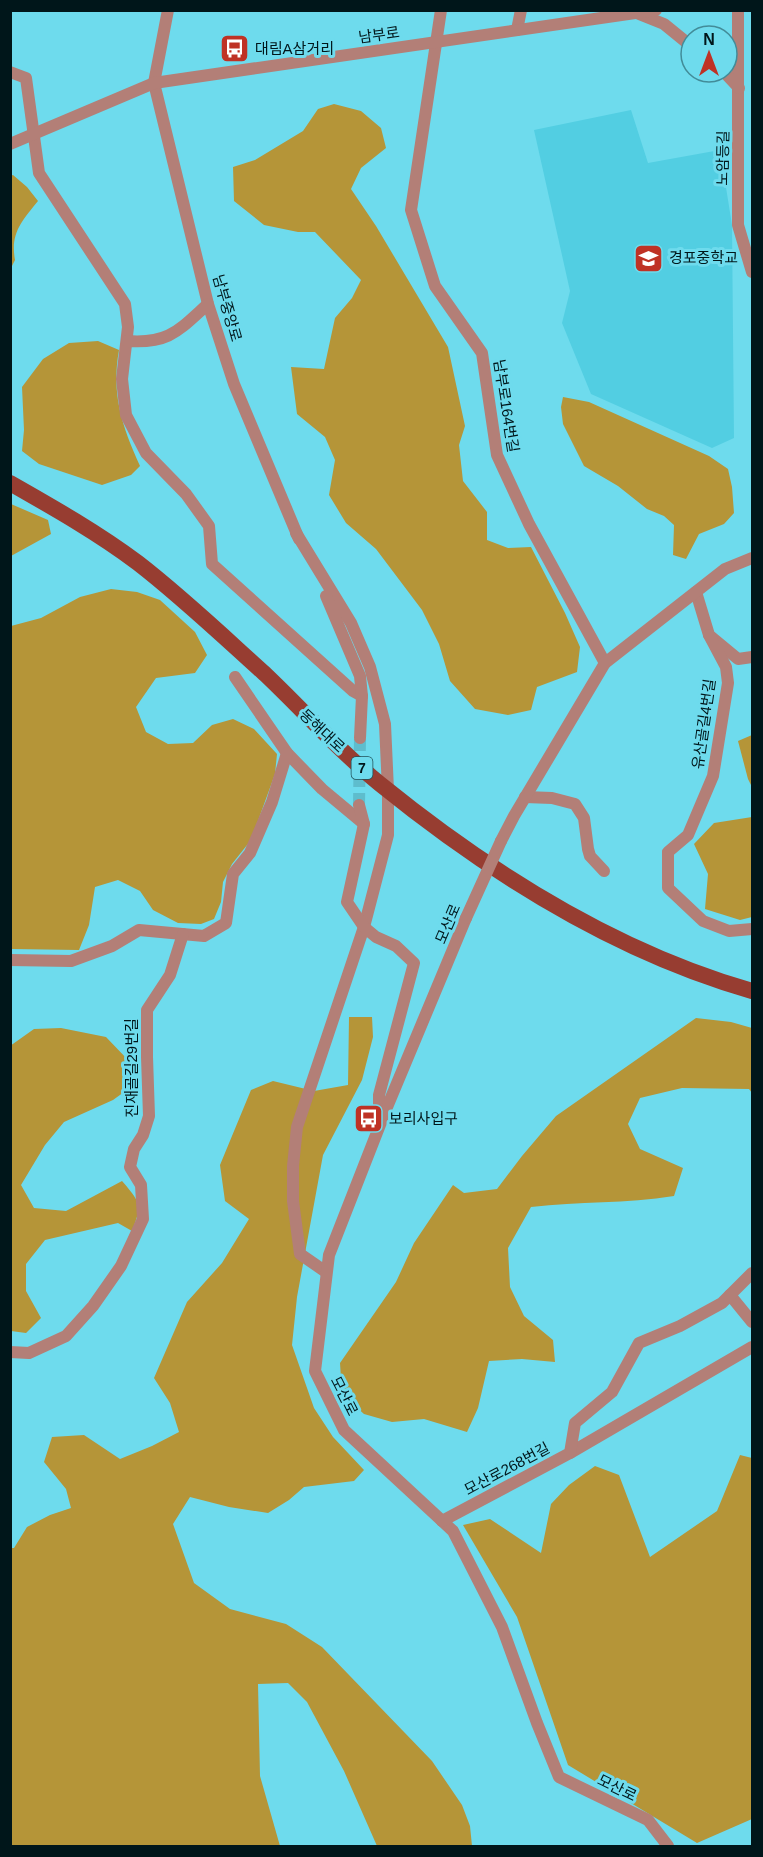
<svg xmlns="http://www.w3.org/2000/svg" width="763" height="1857" font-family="Arial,'Noto Sans KR',sans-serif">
<rect width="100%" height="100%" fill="#6edbed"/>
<path fill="#52cee2" d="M631 110 648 163 720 150 732 225 734 438 712 448 591 394 562 323 570 291 534 130Z"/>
<g fill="#b59538">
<path d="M334 104 361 111 381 128 386 148 361 168 351 189 376 226 448 347 465 426 459 445 463 481 487 512V540L508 548 531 547 565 613 580 647 577 672 537 687 531 710 508 715 475 709 450 681 439 644 422 610 376 549 346 523 329 495 335 460 325 437 297 414 291 367 324 369 335 318 352 298 361 280 315 232H298L264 225 234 201 233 167 255 160 303 131 318 109Z"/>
<path d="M13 175 27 187 38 201C22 221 10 233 15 260L11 268 10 176Z"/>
<path d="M98 341 119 350C111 394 122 426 140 466L131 475 102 485 39 464 22 451 24 430 22 387 43 359 69 343Z"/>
<path d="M563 397 589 402 709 456 728 469 732 487 734 513 724 524 699 534 686 559 673 555 674 525 664 516 647 509 618 486 584 466 563 424 561 407Z"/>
<path d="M11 504 48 520 51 534 11 556Z"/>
<path d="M111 589 137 592 160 600 195 632 207 655 195 673 156 678 136 707 146 732 168 744 193 743 212 725 233 719 254 729 277 754 275 774 251 840 232 864 223 882 221 902 214 919 201 924 178 923 153 910 140 891 118 880 95 887 89 925 79 950 11 949V626L41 618 80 597Z"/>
<path d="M752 735V787L748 779 738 741Z"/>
<path d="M752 817V917L740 920 705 909 708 874 694 844 714 823Z"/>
<path d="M349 1017H372L373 1037 362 1080 323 1155 297 1297 292 1345 314 1408 333 1437 364 1470 354 1481 304 1487 289 1500 268 1513 229 1507 190 1497 173 1524 194 1583 230 1609 286 1624 322 1647 432 1761 462 1805 470 1826 472 1846H377L344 1771 307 1702 288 1683 258 1684 260 1776 280 1846H11L10 1548H14L27 1527 50 1515 71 1508 66 1489 44 1462 52 1437 84 1435 120 1459 152 1446 179 1432 170 1403 154 1378 187 1302 222 1263 249 1219 225 1201 220 1165 251 1090 273 1081 314 1091 348 1085Z"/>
<path d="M696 1018 731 1022 752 1028V1093L749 1089 682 1088 640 1098 628 1124 640 1149 683 1168 674 1196C626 1204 579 1201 531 1207L508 1248 510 1287 524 1316 553 1340 555 1362 522 1359 489 1361 478 1408 467 1432 424 1419 392 1422 364 1414 342 1394 340 1363 396 1282 414 1243 453 1185 464 1193 497 1189 522 1156 556 1116Z"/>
<path d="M61 1028 106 1037 129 1061 131 1087 113 1100 64 1122 45 1145 21 1185 34 1208 66 1211 122 1181C141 1203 142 1205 132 1231L118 1223 45 1240 26 1264V1291L41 1318 26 1333 11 1331 10 1046 34 1029Z"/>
<path d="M740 1455 752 1458V1819L697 1843 568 1765 517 1617 463 1525 490 1519 541 1553 551 1504 569 1485 595 1466 619 1475 650 1557 717 1511Z"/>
</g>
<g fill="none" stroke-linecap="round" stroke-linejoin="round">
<path stroke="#5ebdcd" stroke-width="12" stroke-dasharray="12 6" stroke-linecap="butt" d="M359 805 360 738"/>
<g stroke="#b37f77" stroke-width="12">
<path d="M168 10 154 83 208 304 234 384 299 539"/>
<path d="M441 10 411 210 435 286 482 353 497 455 529 524 605 663"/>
<path d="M738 10V225L752 272"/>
<path d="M639 14 664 24 691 46"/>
<path d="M517 30 521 10"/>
<path d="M10 72 26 78 39 173 125 304 128 327 122 379 126 415 146 453 186 494 209 526 212 564 353 691 362 696"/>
<path d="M724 72 739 88"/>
<path d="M10 144 154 83 656 10"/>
<path d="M127 341C169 344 178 331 208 304"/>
<path d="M296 533 351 623 370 667 385 724 388 790V835L364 927 297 1127 293 1166V1201L300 1254 326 1272"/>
<path d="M696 592 709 635 738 659 752 657"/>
<path d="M326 596 360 676 362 696 360 738"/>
<path d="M709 635 726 667 728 683 713 776 688 835 668 852V888L703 921 729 931 752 929"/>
<path d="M235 677 287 753 322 789 364 824"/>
<path d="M525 797 552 798 575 804 584 818 588 849 590 856 604 871"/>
<path d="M359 805 364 824 347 902 364 927 376 937 396 946 414 963 379 1095V1104L385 1112"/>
<path d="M501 841 514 816 605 663 725 569 752 558"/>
<path d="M466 918 385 1112 329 1255 315 1371 344 1430 453 1531 502 1627 537 1723 559 1777 648 1820 668 1846"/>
<path d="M10 960 71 961 112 946 139 930 204 936 226 923 233 874 250 853 272 802 287 753"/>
<path d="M730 1295 752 1322"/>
<path d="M10 1352 29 1353 66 1336 93 1306 121 1266 143 1219 141 1185 130 1167 134 1149 143 1135 149 1116 147 1057V1010L170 975 183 934"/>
<path d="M570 1453 752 1347"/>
<path d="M442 1521 570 1453 575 1423 612 1392 639 1343 680 1326 722 1303 752 1273"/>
</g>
<path stroke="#973d31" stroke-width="16" d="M10 483C54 508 98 533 138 563 182 597 224 637 265 674 304 711 339 751 380 784 491 874 615 952 752 991"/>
<path stroke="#b37f77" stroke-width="12" d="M466 918 501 841"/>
</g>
<defs>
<symbol id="bus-square" viewBox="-11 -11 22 22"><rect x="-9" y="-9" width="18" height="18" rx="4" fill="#bf3225" stroke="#6edbed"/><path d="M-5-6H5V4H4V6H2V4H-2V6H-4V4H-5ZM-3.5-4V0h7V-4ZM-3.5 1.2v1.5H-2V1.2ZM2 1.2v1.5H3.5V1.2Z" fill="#fff"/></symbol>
<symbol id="school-square" viewBox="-11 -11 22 22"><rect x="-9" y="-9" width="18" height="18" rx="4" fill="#bf3225" stroke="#6edbed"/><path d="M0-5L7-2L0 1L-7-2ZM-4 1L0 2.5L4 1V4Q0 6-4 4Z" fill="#fff"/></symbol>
</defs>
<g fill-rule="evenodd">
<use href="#bus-square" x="218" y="32" width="33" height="33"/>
<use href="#school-square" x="632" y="242" width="33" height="33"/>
<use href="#bus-square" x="352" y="1102" width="33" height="33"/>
</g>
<g text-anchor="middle" stroke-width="6" stroke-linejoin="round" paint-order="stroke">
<rect fill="#6edbed" stroke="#215159" stroke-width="1.5" x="351.5" y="757" width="21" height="22" rx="4.5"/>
<g font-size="14" font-weight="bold" fill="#00161a">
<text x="362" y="773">7</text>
</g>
<g font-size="15" fill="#00161a" stroke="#6edbed">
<text transform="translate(379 35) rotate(-8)" y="5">남부로</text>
<text transform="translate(723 158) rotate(-89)" y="5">노암등길</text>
<text transform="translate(227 308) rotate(74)" y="5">남부중앙로</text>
<text transform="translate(506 406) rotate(81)" y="5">남부로164번길</text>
<text transform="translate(704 724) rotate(-82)" y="5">유산골길4번길</text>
<text transform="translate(322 731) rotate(43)" y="5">동해대로</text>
<text transform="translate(448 924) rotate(-67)" y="5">모산로</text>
<text transform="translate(132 1068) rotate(-90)" y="5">진재골길29번길</text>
<text transform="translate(344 1396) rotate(63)" y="5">모산로</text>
<text transform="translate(507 1469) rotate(-28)" y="5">모산로268번길</text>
<text transform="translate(617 1788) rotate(26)" y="5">모산로</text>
</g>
<g font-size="15" fill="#00161a" stroke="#6edbed" text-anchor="start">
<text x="255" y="54">대림A삼거리</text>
<text x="669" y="263">경포중학교</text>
<text x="389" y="1124">보리사입구</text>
</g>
</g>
<rect width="763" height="1857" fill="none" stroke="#00161a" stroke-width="24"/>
<g transform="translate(709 54)"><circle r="28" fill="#6edbed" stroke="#428c99" stroke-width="1.5"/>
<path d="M0-4.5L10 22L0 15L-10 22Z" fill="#bf3225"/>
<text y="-9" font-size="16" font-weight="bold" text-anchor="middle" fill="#00161a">N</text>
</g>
</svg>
